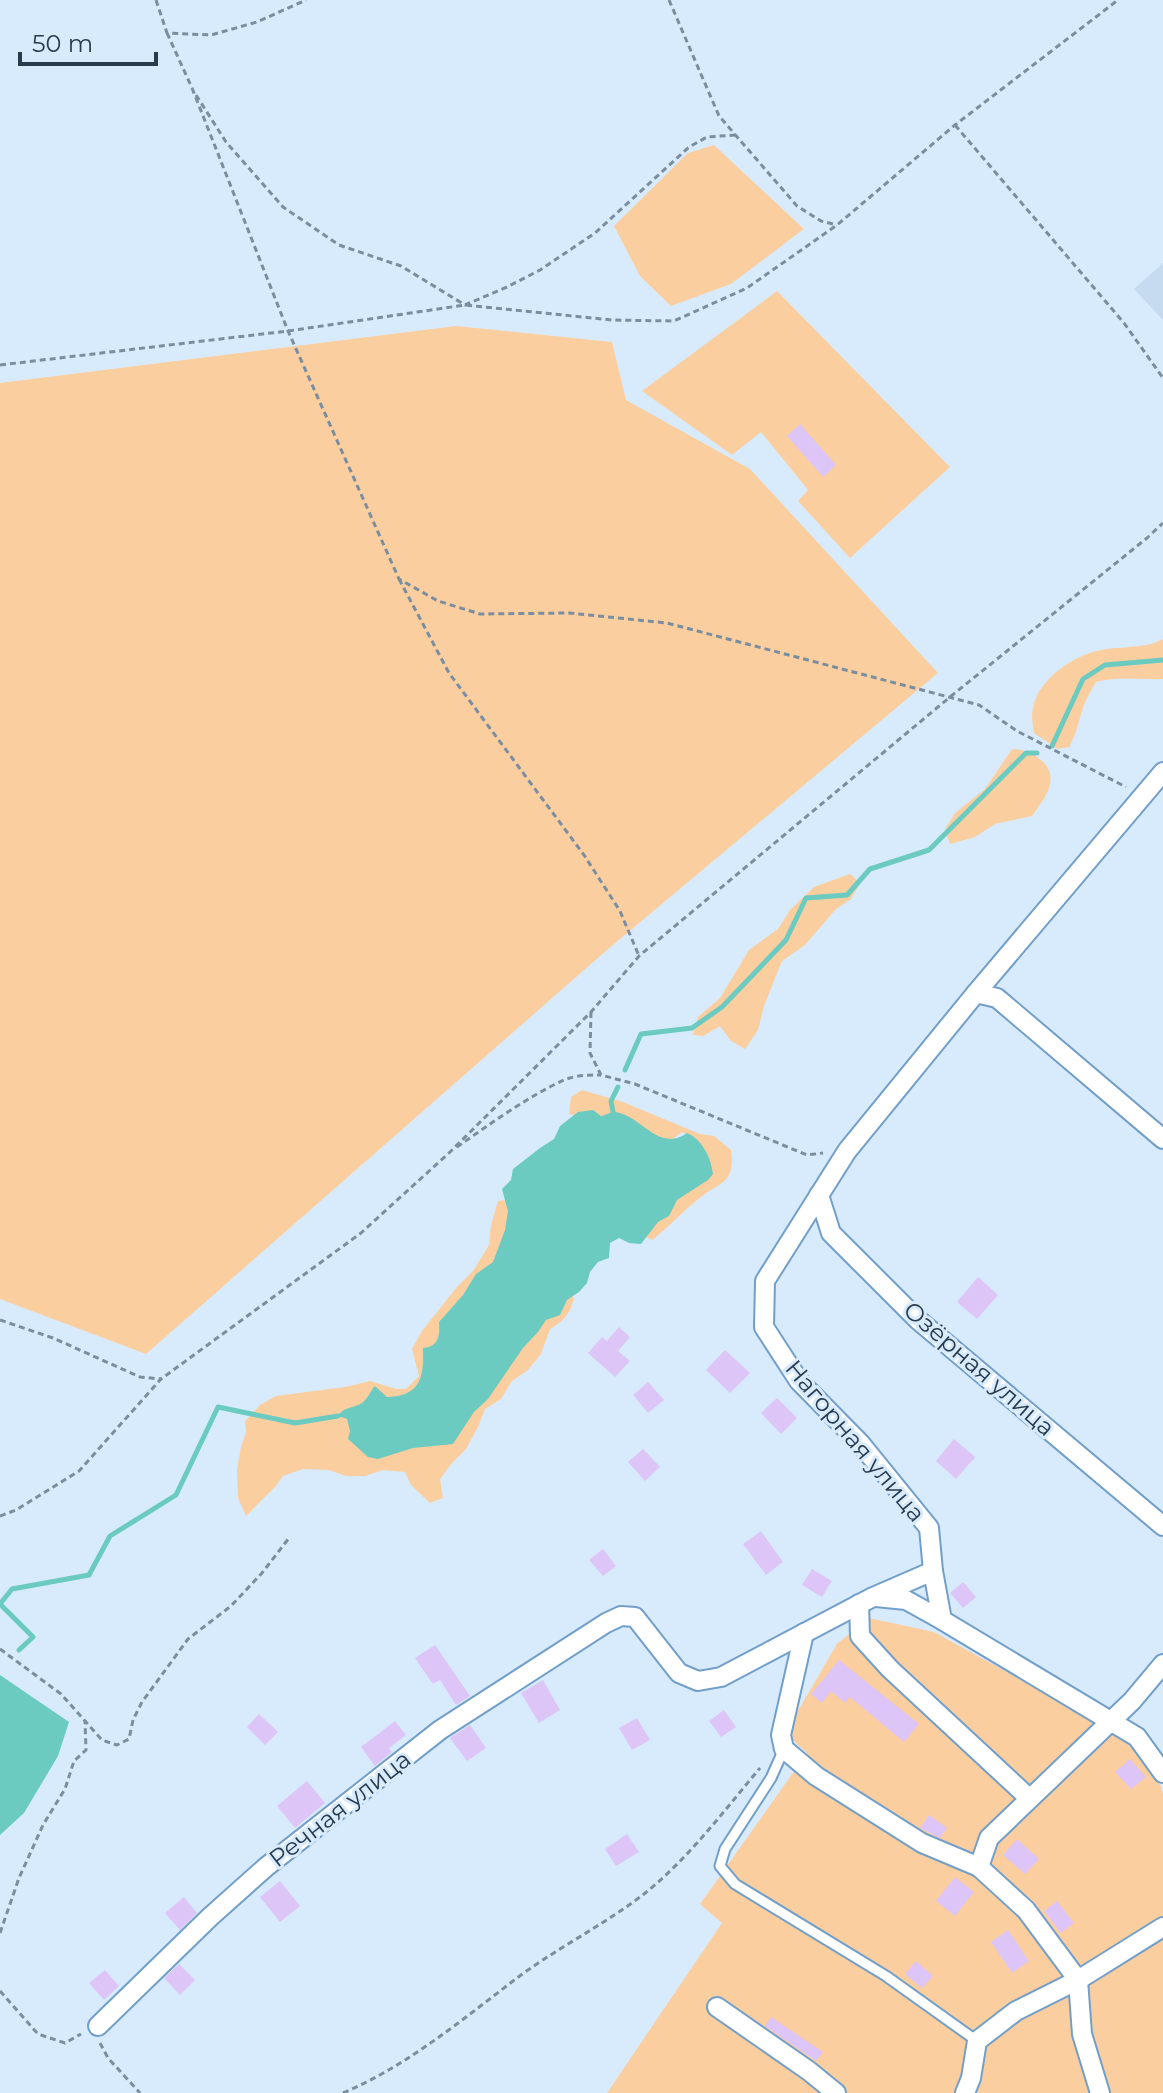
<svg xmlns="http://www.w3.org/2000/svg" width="1163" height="2093" font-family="Montserrat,sans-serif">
<rect width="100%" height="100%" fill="#d8ebfd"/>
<path fill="#c6dbef" d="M1163 263V320L1134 289Z"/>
<g fill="#fbce9f">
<path d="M714 145 804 229 731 284 671 306 640 276 614 226 688 153Z"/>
<path d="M777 291 950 467 850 558 798 501 808 490 761 432 732 455 642 391Z"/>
<path d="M456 326 612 342 626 400 750 469 938 673 607 950 146 1354 0 1299V383Z"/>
<path d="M1163 639V679C1141 680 1118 676 1096 682 1091 691 1085 700 1082 711 1078 724 1076 735 1069 747L1058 749 1034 733C1033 725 1031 716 1033 708 1038 679 1074 655 1101 650 1122 646 1145 649 1163 639Z"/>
<path d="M1012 749C1026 750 1031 752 1041 760 1062 778 1044 799 1032 816L995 824 975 837 950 844 945 829 955 813 985 789Z"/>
<path d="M850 874 860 883 851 899 836 909 805 945 782 961 764 1006 758 1030 745 1049 731 1041 720 1026 703 1036 693 1035 698 1017 720 998 749 950 778 929 790 910 814 887Z"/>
<path d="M582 1090 623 1102 700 1134 714 1136 731 1150C732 1159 733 1167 729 1175 724 1184 713 1188 705 1194 685 1208 671 1226 652 1240L644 1236 695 1139 682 1132 669 1142 596 1120 569 1114 571 1097Z"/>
<path d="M507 1200 513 1215 502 1257 475 1283 456 1321 444 1324 446 1337 444 1346 431 1357C428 1382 417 1401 396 1415L367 1406 357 1419 356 1438 373 1448 386 1449 388 1440 386 1431 396 1425 412 1427 448 1417 468 1399 474 1404 485 1399 495 1385 511 1354 543 1322 558 1311 569 1292 574 1298C570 1314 564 1321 550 1329L541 1354 528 1370 512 1381 501 1399 485 1409 478 1427 466 1449 452 1463 440 1479 443 1498 430 1503 411 1485 405 1472 383 1470 365 1476H346L329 1470 303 1469 283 1476 275 1487 246 1516 238 1498 237 1470 241 1447 246 1432 245 1421 260 1405 276 1396 345 1387 370 1381 396 1389H406L419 1376 412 1349 422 1331 456 1288 473 1271 489 1245 491 1225 498 1201Z"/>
<path d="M869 1618 934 1632 1117 1732 1156 1773 1163 1793V2093H607L722 1923 700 1904 807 1753 785 1733 837 1644Z"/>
</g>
<g fill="#6bcbc1">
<path d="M593 1110 601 1116C603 1116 612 1112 613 1112 639 1112 658 1154 687 1133 703 1140 711 1158 713 1174L708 1180 677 1200 669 1216 658 1222 641 1244 629 1243 619 1238 610 1243 609 1258 598 1262 590 1272 587 1283 579 1292 567 1300 560 1315 546 1320 538 1332 523 1348 488 1399 474 1412 453 1444 413 1448 378 1459 368 1457 348 1439 350 1431 347 1419 338 1416C345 1406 352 1409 362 1403 368 1399 370 1391 375 1386L387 1397C421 1396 424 1377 423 1348 439 1347 440 1335 439 1322L463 1295 476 1274 493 1262 505 1230 508 1211 502 1189 511 1180 513 1169 540 1148 554 1139 560 1126 578 1112Z"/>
<path d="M0 1675 69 1722 58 1756 24 1813 0 1835Z"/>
</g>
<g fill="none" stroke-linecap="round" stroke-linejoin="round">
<g stroke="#6bcbc1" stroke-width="5">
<path d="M1052 746 1083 679 1105 665 1163 660"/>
<path d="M625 1070 641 1034 692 1028 722 1007 786 940 806 898 847 895 870 869 929 850 1026 753H1037"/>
<path d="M613 1112 611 1101 618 1087"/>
<path d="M19 1650 33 1637 0 1604 12 1589 89 1575 110 1536 176 1495 218 1407 295 1423 338 1416"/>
</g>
</g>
<g fill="#ddc5f7">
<path d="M800 424 836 465 823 477 787 436Z"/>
<path d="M978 1277 998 1295 977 1319 957 1302Z"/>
<path d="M619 1327 630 1337 618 1351 630 1361 615 1377 588 1353 602 1337 607 1341Z"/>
<path d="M725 1350 750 1373 730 1393 706 1370Z"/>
<path d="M648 1382 664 1400 648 1413 633 1395Z"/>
<path d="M777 1398 797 1418 781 1434 761 1413Z"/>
<path d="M954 1439 975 1457 956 1479 936 1461Z"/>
<path d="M643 1449 660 1467 645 1481 628 1462Z"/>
<path d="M761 1531 783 1562 766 1575 743 1544Z"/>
<path d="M603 1549 616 1566 603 1576 589 1560Z"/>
<path d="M812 1569 832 1581 822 1597 802 1585Z"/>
<path d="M963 1582 976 1597 963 1608 950 1593Z"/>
<path d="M435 1645 470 1696 456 1705 440 1680 433 1684 415 1658Z"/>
<path d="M839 1660 919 1724 904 1742 850 1697 845 1703 831 1691 822 1703 811 1694Z"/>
<path d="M543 1680 560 1710 539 1723 521 1693Z"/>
<path d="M724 1710 736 1727 721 1737 709 1721Z"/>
<path d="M259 1714 278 1732 265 1745 247 1727Z"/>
<path d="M637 1718 650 1740 632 1750 619 1728Z"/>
<path d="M395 1721 406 1735 389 1748 392 1752 375 1766 361 1747Z"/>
<path d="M470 1725 486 1748 467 1761 450 1738Z"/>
<path d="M1130 1759 1146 1777 1131 1789 1115 1772Z"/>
<path d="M307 1781 325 1803 295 1828 277 1806Z"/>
<path d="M929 1815 947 1828 940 1838 920 1828Z"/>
<path d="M627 1834 639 1852 616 1866 605 1849Z"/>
<path d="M1017 1839 1039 1859 1025 1874 1003 1855Z"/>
<path d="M955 1877 974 1892 955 1916 936 1901Z"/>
<path d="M280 1881 300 1906 280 1922 260 1897Z"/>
<path d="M184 1897 197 1913 180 1930 165 1913Z"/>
<path d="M1057 1901 1074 1923 1061 1933 1044 1911Z"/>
<path d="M1008 1930 1029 1961 1012 1973 991 1942Z"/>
<path d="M916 1961 933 1976 922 1988 905 1974Z"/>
<path d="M179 1964 195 1980 180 1995 164 1978Z"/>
<path d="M105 1970 119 1986 104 2000 89 1983Z"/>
<path d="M771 2017 823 2052 816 2061 765 2026Z"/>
</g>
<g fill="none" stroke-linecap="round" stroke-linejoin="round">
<defs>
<path id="lane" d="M784 1749 771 1778 725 1849 720 1866 735 1884 886 1976 977 2041"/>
<g id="street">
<path d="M1163 772 976 993 847 1151 765 1281 764 1327 799 1381 860 1443 929 1528 933 1571 942 1620 1137 1737 1163 1773"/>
<path d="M976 993 997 998 1163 1139"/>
<path d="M819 1195 831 1233 917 1319 1163 1526"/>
<path d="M876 1597 906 1600 942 1620"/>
<path d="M859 1604 860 1636 890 1669 1029 1798"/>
<path d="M804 1633 781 1735 784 1749 816 1776 922 1843 979 1867 1026 1910 1078 1980 1082 2034 1100 2093"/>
<path d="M979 1867 989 1838 1132 1701 1163 1664"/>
<path d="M717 2007 809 2071 836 2093"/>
<path d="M98 2026 210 1917 266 1867 440 1730 606 1623 621 1616 635 1617 679 1673 698 1681 721 1677 873 1597 933 1571"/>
<path d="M965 2093 971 2078 977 2041 1016 2011 1078 1980 1163 1927"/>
</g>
</defs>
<use href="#lane" stroke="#729fc9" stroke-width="13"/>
<use href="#street" stroke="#729fc9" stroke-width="22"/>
<g stroke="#7b8ea0" stroke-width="3" stroke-dasharray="6 4" stroke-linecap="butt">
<path d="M156 0 167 33 211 35 257 22 306 0"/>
<path d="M669 0 719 116 797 206 821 221 837 225"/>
<path d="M167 33 192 88"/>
<path d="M192 88 288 331 399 579 438 601 480 614 569 613 667 623 979 705 1017 731 1126 787"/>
<path d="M196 95 226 142 283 207 339 245 401 266 465 305 507 287 540 270 595 233 689 147 707 137 735 135"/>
<path d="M955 125 1124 323 1163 378"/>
<path d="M0 365 288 331 465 305 612 320 674 321 747 288 837 225 955 125 1118 0"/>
<path d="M399 579 449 673 584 855 620 911 639 956"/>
<path d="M591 1012 590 1053 601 1075 635 1084 807 1155 823 1153"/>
<path d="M457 1147C490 1124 527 1097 564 1080 576 1075 589 1075 601 1075"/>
<path d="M0 1320 53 1338 140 1377 161 1379"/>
<path d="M0 1516 16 1510 79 1471 161 1379 361 1233 450 1152 591 1012 639 956 950 697 1147 538 1163 523"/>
<path d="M0 1649 61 1694 102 1740 117 1745 129 1739 133 1720 142 1702 188 1639 231 1606 262 1573 289 1538"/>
<path d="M0 1933 19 1878 43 1825 65 1789 74 1761 86 1750 85 1720"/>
<path d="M0 1991 38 2034 65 2043 81 2034"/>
<path d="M100 2043 108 2058 140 2093"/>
<path d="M343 2093C409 2065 464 2018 521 1975 561 1946 605 1924 644 1894 689 1858 723 1812 760 1768"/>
</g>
<use href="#lane" stroke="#fff" stroke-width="9"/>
<use href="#street" stroke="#fff" stroke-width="18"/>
</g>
<g text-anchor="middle" stroke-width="6" stroke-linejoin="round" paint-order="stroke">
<g font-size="24" fill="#293c4e" stroke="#d8ebfd">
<text transform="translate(979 1369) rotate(41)" y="8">Озёрная улица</text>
<text transform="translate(855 1441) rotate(50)" y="8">Нагорная улица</text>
<text transform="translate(340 1809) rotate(-38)" y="8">Речная улица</text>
</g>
</g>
<path d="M20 52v12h136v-12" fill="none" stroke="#293c4e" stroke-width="4"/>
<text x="32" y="52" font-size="24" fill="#293c4e" stroke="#d8ebfd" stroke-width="6" paint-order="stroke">50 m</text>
</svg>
